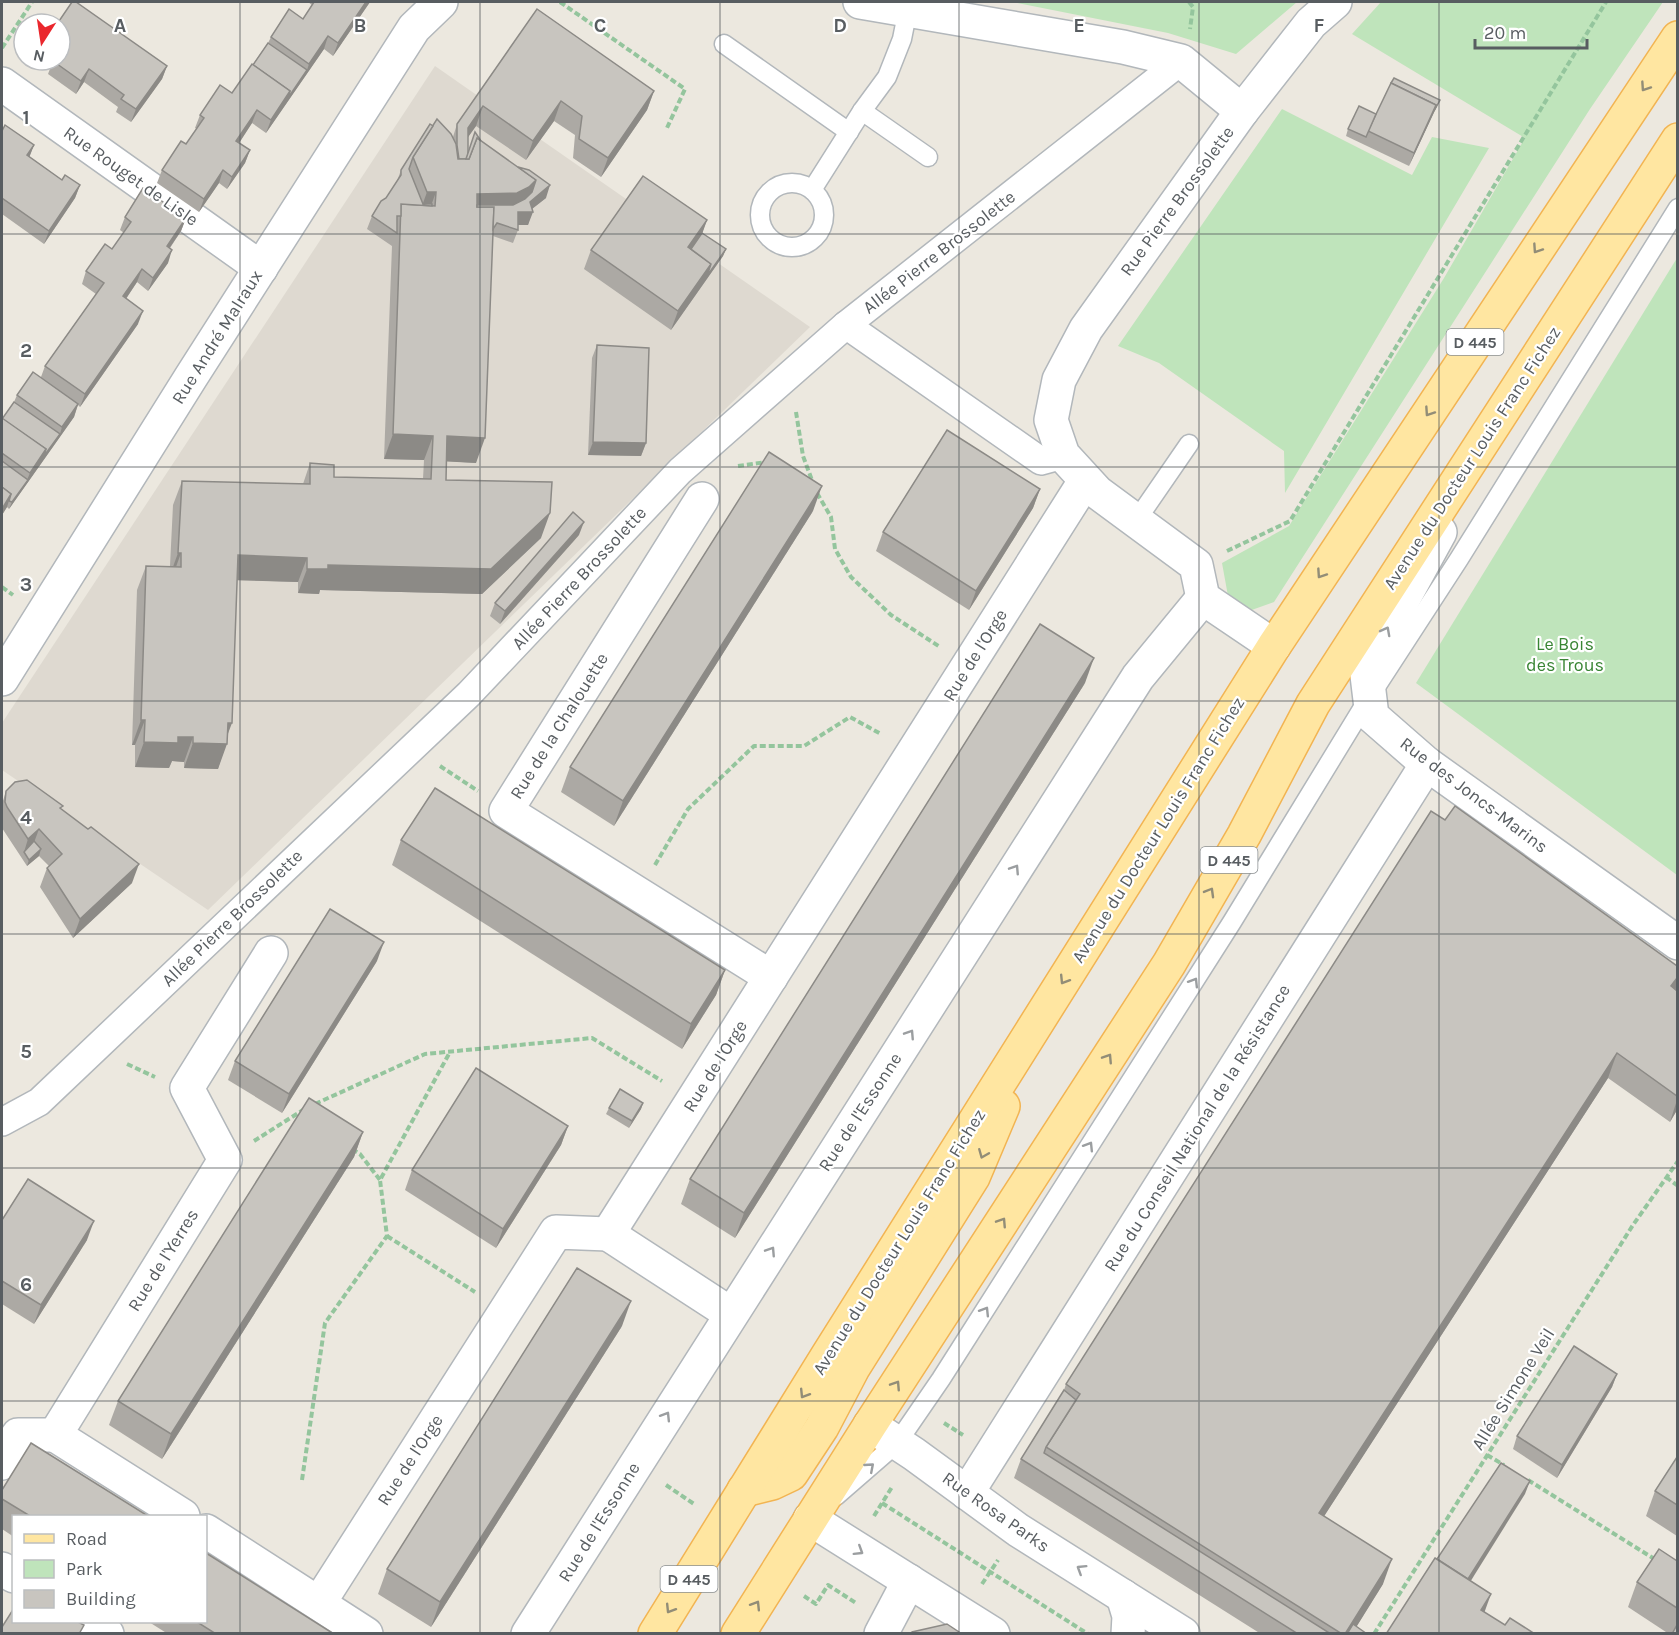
<svg xmlns="http://www.w3.org/2000/svg" width="1679" height="1635" font-family="Karla,sans-serif">
<rect width="100%" height="100%" fill="#ece8df"/>
<path fill="#ded9d0" d="M435 66 810 327 208 910 2 770V723Z"/>
<g fill="#bfe4bb">
<path d="M1012 2H1297L1236 54 1168 33Z"/>
<path d="M1381 2H1663L1590 109 1274 602 1246 612 1228 596 1222 563 1289 526 1444 278 1525 138 1352 34Z"/>
<path d="M1282 109 1412 175 1432 137 1489 148 1285 493 1284 451 1159 363 1118 346Z"/>
<path d="M1677 258 1678 875H1677L1416 683Z"/>
</g>
<g fill="none" stroke-linecap="round" stroke-linejoin="round">
<defs>
<g id="service">
<path d="M724 44 849 132"/>
<path d="M862 111 928 157"/>
<circle cx="792" cy="215" r="32"/>
<path d="M812 190 862 111 887 77 902 39 908 9"/>
<path d="M1136 521 1189 444"/>
<path d="M836 1496 897 1443 941 1379 1232 922 1370 696 1459 559 1678 208"/>
</g>
<g id="pedestrian">
<path d="M846 325 1041 461 1063 455"/>
<path d="M2 1122 39 1102 469 694 680 471 846 325 1181 61"/>
</g>
<g id="minor">
<path d="M860 2 1123 47 1181 61 1242 111"/>
<path d="M2 84 261 268"/>
<path d="M702 499 506 811 771 977"/>
<path d="M1440 532 1366 667 1372 716 1427 764 1678 943"/>
<path d="M1274 646 1203 598 1196 565 1097 492 1063 455 1051 420 1059 380 1086 329 1242 111 1311 23 1335 2"/>
<path d="M2 679 191 377 414 28 441 2"/>
<path d="M608 1234 731 1314"/>
<path d="M870 1425 914 1454 1018 1530 1183 1634"/>
<path d="M2 1463 18 1435H55"/>
<path d="M967 1493 1427 764"/>
<path d="M183 1516 55 1435 225 1160 187 1088 271 953"/>
<path d="M810 1519 993 1634"/>
<path d="M206 1531 366 1634"/>
<path d="M2 1569 14 1576"/>
<path d="M1123 1596 1129 1616 1128 1634"/>
<path d="M319 1603 556 1232 608 1234 1085 481"/>
<path d="M88 1622 107 1634"/>
<path d="M528 1634 1138 677 1203 598"/>
<path d="M881 1634 909 1581"/>
</g>
<g id="primary">
<path d="M744 1490 772 1483 791 1474 822 1427 853 1368 973 1177 1003 1106"/>
<path d="M655 1634 828 1355 1274 646 1678 38"/>
<path d="M738 1634 870 1425 1169 964 1244 835 1313 704 1678 140"/>
</g>
</defs>
<use href="#service" stroke="#b2b7bb" stroke-width="21"/>
<use href="#pedestrian" stroke="#b2b7bb" stroke-width="30"/>
<use href="#minor" stroke="#b2b7bb" stroke-width="36"/>
<use href="#primary" stroke="#f2b452" stroke-width="36"/>
<g stroke="#94c59d" stroke-width="4" stroke-dasharray="6 3" stroke-linecap="butt">
<path d="M560 2 685 89 666 130"/>
<path d="M1189 2 1193 7 1190 29"/>
<path d="M2 48 32 2"/>
<path d="M796 412 803 456 813 483"/>
<path d="M738 466 766 462"/>
<path d="M817 493 831 517 835 549 851 577 891 615 940 647"/>
<path d="M1227 551 1290 521 1606 2"/>
<path d="M2 587 13 595"/>
<path d="M440 766 478 791"/>
<path d="M655 865 688 809 754 746H804L850 717 881 734"/>
<path d="M127 1064 155 1077"/>
<path d="M315 1104 425 1054 592 1038 662 1081"/>
<path d="M254 1141 303 1110"/>
<path d="M352 1149 360 1154 380 1180"/>
<path d="M1666 1177 1678 1186"/>
<path d="M387 1236 475 1292"/>
<path d="M944 1423 963 1435"/>
<path d="M1487 1455 1504 1465"/>
<path d="M302 1480 325 1323 387 1236 380 1180 450 1052"/>
<path d="M1528 1480 1656 1560"/>
<path d="M666 1485 694 1504"/>
<path d="M882 1503 1088 1634"/>
<path d="M874 1516 892 1487"/>
<path d="M982 1584 998 1560"/>
<path d="M804 1596 816 1604 828 1585 856 1603"/>
<path d="M1374 1634 1633 1225 1678 1161"/>
</g>
<use href="#service" stroke="#fff" stroke-width="18"/>
<use href="#pedestrian" stroke="#fff" stroke-width="27"/>
<use href="#minor" stroke="#fff" stroke-width="33"/>
<use href="#primary" stroke="#ffe6a1" stroke-width="33"/>
</g>
<g fill="#aca9a4">
<path d="M308 2H370L333 56 324 49 266 133 252 123 239 143 250 150 245 163 227 189 219 183 199 212 157 183 162 170 186 144 197 129 195 128 200 115 232 93 268 43 271 37 303 19 312 5Z"/>
<path d="M537 9 654 91 647 110 601 177 573 158 575 135 554 121 526 160 476 126 468 137V153L481 141 546 198 532 209 528 225H518V230L513 243 493 236 476 463 446 461V480L541 538 482 594 320 590 319 594 298 593V582L237 580 228 735 218 769 184 768V762L172 761 169 768 135 767V745H132L137 590 146 566H170L173 505 182 481 303 484 310 463 334 477 423 479 424 460 384 459 392 246 367 229 372 216 386 198 397 181 401 170 430 124 453 137 457 124Z"/>
<path d="M52 60H60L167 66 162 79 131 122 116 112 118 107 84 82 76 94 48 74 53 61Z"/>
<path d="M1437 106 1409 166 1346 136 1348 129 1376 114Z"/>
<path d="M2 131 34 145 29 157 62 180 80 185 75 198 44 244 2 214Z"/>
<path d="M125 217 186 218 181 231 170 248 168 263 148 291 137 282 126 299 138 324 80 407 78 405 74 417 9 509 7 507 2 515V418V419L14 402 17 395 41 377 45 366 96 294 82 284 86 271 112 249 124 233 120 230Z"/>
<path d="M707 220 702 233 726 249 723 256 671 330 584 269 591 250Z"/>
<path d="M597 345 646 443 641 456 588 455 592 358Z"/>
<path d="M1040 489 1033 508 969 610 876 551 883 532Z"/>
<path d="M813 511 614 826 561 792 570 767Z"/>
<path d="M579 535 500 624 490 616 495 603Z"/>
<path d="M1085 683 735 1238 681 1204 690 1179Z"/>
<path d="M6 791 62 809 132 883 73 938 40 887 47 868 49 866 39 856 27 866 2 828V804Z"/>
<path d="M401 840 725 970 716 995 682 1049 392 865Z"/>
<path d="M377 961 282 1113 228 1080 235 1061Z"/>
<path d="M1677 985 1676 989 1677 991V1110L1670 1122 1608 1078 1324 1516 1383 1584 1356 1627 1367 1634H1261L1014 1478 1021 1459 1064 1390 1066 1384Z"/>
<path d="M643 1103 641 1109 629 1128 606 1114 609 1108Z"/>
<path d="M568 1126 561 1145 496 1248 405 1190 412 1170Z"/>
<path d="M363 1132 354 1157 162 1459 109 1425 118 1401Z"/>
<path d="M2 1220 87 1240 34 1324 2 1304Z"/>
<path d="M622 1326 431 1627 378 1594 387 1569Z"/>
<path d="M1617 1374 1612 1387 1557 1478 1513 1449 1517 1436Z"/>
<path d="M1677 1457V1536L1646 1516 1655 1491Z"/>
<path d="M2 1490 148 1516H14V1537L2 1529Z"/>
<path d="M1677 1561V1634H1669L1628 1607 1637 1582Z"/>
<path d="M149 1622H206L334 1634H168Z"/>
</g>
<g fill="#8c8a86">
<path d="M366 2H370L333 56 338 43Z"/>
<path d="M328 36 324 49 266 133 271 120 290 91 307 70 309 64Z"/>
<path d="M167 66 162 79 131 122 136 109Z"/>
<path d="M89 69 84 82 76 94 81 81Z"/>
<path d="M654 91 647 110 601 177 608 158Z"/>
<path d="M1440 100 1437 106 1409 166 1414 153 1436 105Z"/>
<path d="M561 101 554 121 526 160 533 141Z"/>
<path d="M483 106 476 126 461 147 468 128Z"/>
<path d="M257 110 252 123 232 154 236 141Z"/>
<path d="M34 145 29 158 27 155Z"/>
<path d="M250 150 245 163 227 189 232 177Z"/>
<path d="M223 170 219 183 199 212 204 199Z"/>
<path d="M536 180 530 202 550 185 546 198 528 212H533L528 225H513L472 218 477 194Z"/>
<path d="M80 185 75 198 44 244 49 231Z"/>
<path d="M427 192H436L427 217H418Z"/>
<path d="M186 218 181 231 162 259 167 246Z"/>
<path d="M707 220 700 240 684 260 688 247Z"/>
<path d="M726 249 723 256 671 330 678 311 711 264Z"/>
<path d="M172 250 168 263 148 291 153 278Z"/>
<path d="M142 269 137 282 119 309 123 296Z"/>
<path d="M143 311 138 324 80 407 85 394Z"/>
<path d="M78 404 74 417 9 509 12 502 27 480 30 473 46 449 60 434 62 427Z"/>
<path d="M393 434 433 436 424 460 384 459Z"/>
<path d="M447 436 485 438 476 463 438 461Z"/>
<path d="M593 442 646 443 641 456 588 455Z"/>
<path d="M822 486 813 511 614 826 623 801Z"/>
<path d="M1040 489 1033 508 969 610 976 591Z"/>
<path d="M11 494 7 507 2 515V509Z"/>
<path d="M550 513 541 538 482 594 320 590 319 594 298 593 307 569 328 565Z"/>
<path d="M584 522 579 535 500 624 505 611Z"/>
<path d="M178 553H181L172 578H169Z"/>
<path d="M238 555 307 558 298 582 229 580Z"/>
<path d="M1094 658 1085 683 735 1238 744 1213Z"/>
<path d="M141 720H145L135 745H132Z"/>
<path d="M228 723H232L224 744H227L218 769 184 768 193 743Z"/>
<path d="M178 737H193L184 762 172 761 169 768 135 767 144 742Z"/>
<path d="M39 829 32 848 24 852 28 839Z"/>
<path d="M41 849 39 856 27 866 29 860Z"/>
<path d="M139 864 132 883 73 938 80 919Z"/>
<path d="M384 942 377 961 282 1113 289 1094Z"/>
<path d="M725 970 716 995 682 1049 691 1024Z"/>
<path d="M1677 978V985L1674 994 1671 986Z"/>
<path d="M1617 1053 1608 1078 1310 1538 1319 1513Z"/>
<path d="M1677 1100V1110L1670 1122Z"/>
<path d="M643 1103 641 1109 629 1128 632 1121Z"/>
<path d="M568 1126 561 1145 496 1248 503 1229Z"/>
<path d="M363 1132 354 1157 162 1459 171 1434Z"/>
<path d="M94 1221 87 1240 34 1324 41 1305Z"/>
<path d="M631 1301 622 1326 431 1627 440 1602Z"/>
<path d="M1617 1374 1612 1387 1557 1478 1562 1465Z"/>
<path d="M1530 1481 1525 1494 1457 1603 1461 1590Z"/>
<path d="M1392 1559 1383 1584 1352 1634H1345Z"/>
<path d="M1491 1594 1482 1619 1481 1610Z"/>
</g>
<g fill="#c8c5bf" stroke="#8c8a86" stroke-width="1.5">
<path d="M72 2H76L167 66 136 109 121 99 124 95 89 69 81 81 53 61 60 60V24H57Z"/>
<path d="M314 2H366L338 43 328 36 309 64 271 37 289 9 303 19Z"/>
<path d="M537 9 654 91 608 158 579 139 582 116 561 101 533 141 483 106 468 128V155L466 159H459L457 145V124Z"/>
<path d="M268 43 307 70 288 98 290 91 253 65Z"/>
<path d="M252 64 290 91 271 120 257 110 236 141 250 150 232 177 223 170 204 199 162 170 181 141 186 144 204 118 200 115 220 85 232 93Z"/>
<path d="M1394 78 1440 100 1434 111 1436 105 1391 83Z"/>
<path d="M1391 83 1436 105 1414 153 1368 131Z"/>
<path d="M1359 106 1376 114 1366 137 1348 129Z"/>
<path d="M437 119 451 134 456 144 458 159H469L477 138 536 180 529 187 517 193 477 194V207H494L485 438 447 436 446 480 552 482 550 513 491 569 328 565V569H307V558L238 555 232 723H228L227 744 193 743V737H178V743L144 742 145 720H141L146 566 181 567V553H178L182 481 310 484V463L334 465V477L431 479 433 436 393 434 401 204 435 206 436 192H427L413 157Z"/>
<path d="M430 124 433 126 413 157 409 169 423 204H432V206L401 204V216H397V233L372 216 381 201 386 198 401 175V170Z"/>
<path d="M5 125 34 145 27 155 62 180 65 175 80 185 49 231 2 198V131Z"/>
<path d="M475 132 481 141 477 138 469 159H466Z"/>
<path d="M518 167 529 170 550 185 530 202 533 212H518V230L497 223 493 229 494 207H477V205H513L525 199 532 192 536 180Z"/>
<path d="M643 176 707 220 688 247 711 264 678 311 591 250Z"/>
<path d="M143 188 186 218 167 246 172 250 153 278 142 269 123 296 143 311 85 394 45 366 104 283 86 271 105 244 112 249 131 222 125 217Z"/>
<path d="M702 233 726 249 707 276 711 264 691 249Z"/>
<path d="M597 345 649 348 646 443 593 442Z"/>
<path d="M33 372 78 404 62 427 17 395Z"/>
<path d="M14 402 60 434 44 456 46 449 2 419Z"/>
<path d="M2 418 46 449 30 473 2 453Z"/>
<path d="M947 430 1040 489 976 591 883 532Z"/>
<path d="M769 452 822 486 623 801 570 767Z"/>
<path d="M2 461 28 480 12 502 9 501 11 494 2 487Z"/>
<path d="M2 487 11 494 2 509Z"/>
<path d="M573 512 584 522 505 611 495 603Z"/>
<path d="M1040 624 1094 658 744 1213 690 1179Z"/>
<path d="M27 780 63 806 60 808 88 829 91 827 139 864 80 919 47 868 62 854 39 829 28 839 7 807 5 802 6 791 15 782Z"/>
<path d="M435 788 725 970 691 1024 401 840Z"/>
<path d="M1455 806 1677 966V978L1671 986 1677 991V1096L1617 1053 1319 1513 1392 1559 1345 1634H1342L1046 1447 1080 1394 1066 1384 1431 811 1445 820Z"/>
<path d="M34 841 41 849 29 860 24 852Z"/>
<path d="M330 909 384 942 289 1094 235 1061Z"/>
<path d="M476 1068 568 1126 503 1229 412 1170Z"/>
<path d="M620 1089 643 1103 632 1121 609 1108Z"/>
<path d="M309 1098 363 1132 171 1434 118 1401Z"/>
<path d="M28 1179 94 1221 41 1305 2 1281V1220Z"/>
<path d="M577 1268 631 1301 440 1602 387 1569Z"/>
<path d="M1574 1346 1617 1374 1562 1465 1517 1436Z"/>
<path d="M1064 1390 1076 1400 1046 1447 1044 1453 1331 1634H1298L1021 1459Z"/>
<path d="M31 1443 148 1516H30L2 1499V1490Z"/>
<path d="M1677 1457V1505L1655 1491Z"/>
<path d="M1501 1463 1530 1481 1468 1579 1437 1559Z"/>
<path d="M1659 1549 1677 1561V1608L1637 1582Z"/>
<path d="M206 1553 334 1634H216L197 1622H206Z"/>
<path d="M1435 1558 1491 1594 1481 1610 1505 1625 1510 1618 1535 1634H1386Z"/>
<path d="M14 1608V1622H78L84 1625 79 1634H2V1627Z"/>
<path d="M947 1624 962 1634H911L912 1632Z"/>
<path d="M1353 1624 1367 1634H1347Z"/>
<path d="M1677 1625V1634H1672Z"/>
</g>
<defs><path id="oneway-chevron" d="M-2-3.5L2.5 0L-2 3.5" fill="none" stroke-width="1.6" stroke-linecap="round" stroke-linejoin="round" transform="scale(1.5)"/></defs>
<g stroke="#928d77">
<use href="#oneway-chevron" transform="translate(1645 87) rotate(124)"/>
<use href="#oneway-chevron" transform="translate(1537 249) rotate(124)"/>
<use href="#oneway-chevron" transform="translate(1429 412) rotate(124)"/>
<use href="#oneway-chevron" transform="translate(1321 574) rotate(124)"/>
<use href="#oneway-chevron" transform="translate(1210 892) rotate(-60)"/>
<use href="#oneway-chevron" transform="translate(1064 980) rotate(122)"/>
<use href="#oneway-chevron" transform="translate(1108 1058) rotate(-57)"/>
<use href="#oneway-chevron" transform="translate(983 1154) rotate(112)"/>
<use href="#oneway-chevron" transform="translate(1002 1222) rotate(-57)"/>
<use href="#oneway-chevron" transform="translate(896 1385) rotate(-57)"/>
<use href="#oneway-chevron" transform="translate(804 1394) rotate(122)"/>
<use href="#oneway-chevron" transform="translate(756 1605) rotate(-58)"/>
<use href="#oneway-chevron" transform="translate(670 1609) rotate(122)"/>
</g>
<g stroke="#9b9ea0">
<use href="#oneway-chevron" transform="translate(1386 631) rotate(-62)"/>
<use href="#oneway-chevron" transform="translate(1015 869) rotate(-57)"/>
<use href="#oneway-chevron" transform="translate(1194 982) rotate(-58)"/>
<use href="#oneway-chevron" transform="translate(910 1034) rotate(-57)"/>
<use href="#oneway-chevron" transform="translate(1089 1146) rotate(-58)"/>
<use href="#oneway-chevron" transform="translate(771 1251) rotate(-57)"/>
<use href="#oneway-chevron" transform="translate(985 1311) rotate(-58)"/>
<use href="#oneway-chevron" transform="translate(666 1416) rotate(-58)"/>
<use href="#oneway-chevron" transform="translate(870 1467) rotate(-41)"/>
<use href="#oneway-chevron" transform="translate(859 1551) rotate(32)"/>
<use href="#oneway-chevron" transform="translate(1081 1569) rotate(-148)"/>
</g>
<path fill="none" stroke="#585d61" stroke-width="1.5" stroke-opacity="0.55" d="M240 2V1634M480 2V1634M720 2V1634M959 2V1634M1199 2V1634M1439 2V1634M2 234H1678M2 467H1678M2 701H1678M2 934H1678M2 1168H1678M2 1401H1678"/>
<g text-anchor="middle" stroke-width="4.5" stroke-linejoin="round" paint-order="stroke">
<g fill="#fff" stroke="#8a8e90" stroke-width="1.5">
<rect x="1446.5" y="329" width="57" height="26" rx="4.5"/>
<rect x="1200.5" y="847" width="57" height="26" rx="4.5"/>
<rect x="660.5" y="1566" width="57" height="26" rx="4.5"/>
</g>
<g font-size="16" font-weight="bold" fill="#585d61">
<text x="1475" y="348">D 445</text>
<text x="1229" y="866">D 445</text>
<text x="689" y="1585">D 445</text>
</g>
<g font-size="18" fill="#585d61" stroke="#fff">
<text transform="translate(131 176) rotate(35)" y="6">Rue Rouget de Lisle</text>
<text transform="translate(1177 201) rotate(-54)" y="6">Rue Pierre Brossolette</text>
<text transform="translate(939 252) rotate(-38)" y="6">Allée Pierre Brossolette</text>
<text transform="translate(217 337) rotate(-58)" y="6">Rue André Malraux</text>
<text transform="translate(1472 458) rotate(-57)" y="6">Avenue du Docteur Louis Franc Fichez</text>
<text transform="translate(579 578) rotate(-47)" y="6">Allée Pierre Brossolette</text>
<text transform="translate(975 655) rotate(-58)" y="6">Rue de l'Orge</text>
<text transform="translate(559 726) rotate(-58)" y="6">Rue de la Chalouette</text>
<text transform="translate(1474 795) rotate(37)" y="6">Rue des Joncs-Marins</text>
<text transform="translate(1158 830) rotate(-58)" y="6">Avenue du Docteur Louis Franc Fichez</text>
<text transform="translate(232 918) rotate(-44)" y="6">Allée Pierre Brossolette</text>
<text transform="translate(715 1066) rotate(-58)" y="6">Rue de l'Orge</text>
<text transform="translate(860 1112) rotate(-57)" y="6">Rue de l'Essonne</text>
<text transform="translate(1197 1128) rotate(-58)" y="6">Rue du Conseil National de la Résistance</text>
<text transform="translate(899 1242) rotate(-58)" y="6">Avenue du Docteur Louis Franc Fichez</text>
<text transform="translate(163 1260) rotate(-58)" y="6">Rue de l'Yerres</text>
<text transform="translate(1513 1389) rotate(-58)" y="6">Allée Simone Veil</text>
<text transform="translate(410 1460) rotate(-57)" y="6">Rue de l'Orge</text>
<text transform="translate(996 1512) rotate(35)" y="6">Rue Rosa Parks</text>
<text transform="translate(599 1522) rotate(-58)" y="6">Rue de l'Essonne</text>
</g>
<g font-size="18" fill="#398534" stroke="#fff">
<text x="1565" y="650">Le Bois<tspan x="1565" dy="21">des Trous</tspan></text>
</g>
</g>
<g font-size="20" text-anchor="middle" font-weight="bold" fill="#585d61" stroke="#fff" stroke-width="4.5" stroke-linejoin="round" paint-order="stroke">
<text x="120" y="32">A</text>
<text x="360" y="32">B</text>
<text x="600" y="32">C</text>
<text x="840" y="32">D</text>
<text x="1079" y="32">E</text>
<text x="1319" y="32">F</text>
<text x="26" y="124">1</text>
<text x="26" y="357">2</text>
<text x="26" y="591">3</text>
<text x="26" y="824">4</text>
<text x="26" y="1058">5</text>
<text x="26" y="1291">6</text>
</g>
<rect width="1679" height="1635" fill="none" stroke="#585d61" stroke-width="6"/>
<rect x="12" y="1515" width="195" height="108" fill="#ffffff" stroke="#bcbec0" stroke-width="1.5"/>
<rect x="24" y="1534" width="30" height="9" fill="#ffe6a1" stroke="#bcbec0" stroke-width="1.5"/>
<text x="66" y="1545" font-size="18" fill="#585d61">Road</text>
<rect x="24" y="1560" width="30" height="18" fill="#bfe4bb" stroke="#bcbec0" stroke-width="1.5"/>
<text x="66" y="1575" font-size="18" fill="#585d61">Park</text>
<rect x="24" y="1590" width="30" height="18" fill="#c8c5bf" stroke="#bcbec0" stroke-width="1.5"/>
<text x="66" y="1605" font-size="18" fill="#585d61">Building</text>
<g transform="translate(42 42) rotate(192)"><circle r="28" fill="#ffffff" stroke="#bcbec0" stroke-width="1.5"/>
<path d="M0-4.5L10 22L0 15L-10 22Z" fill="#ea272d"/>
<text y="-9" font-size="16" font-weight="bold" text-anchor="middle" fill="#585d61">N</text>
</g>
<path d="M1475 39v9h112v-9" fill="none" stroke="#585d61" stroke-width="3"/>
<text x="1484" y="39" font-size="18" fill="#585d61" stroke="#ffffff" stroke-width="4.5" paint-order="stroke">20 m</text>
</svg>
